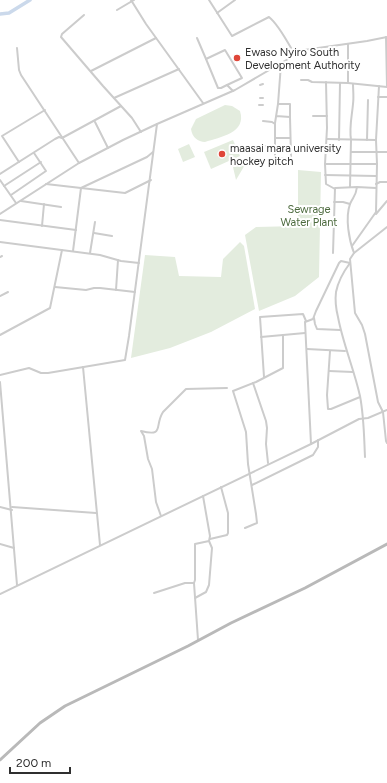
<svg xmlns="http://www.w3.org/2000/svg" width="387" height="783" font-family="Figtree,sans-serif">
<rect width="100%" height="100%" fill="#fff"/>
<g fill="#e3ecde">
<path d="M225 105 232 106 240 111C247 133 220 137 205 142 198 142 192 137 191 129L196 119Z"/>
<path d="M233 140 240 156 211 169 204 152Z"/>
<path d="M189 144 195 157 183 162 178 149Z"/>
<path d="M248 157 249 158 236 180 233 167 236 163Z"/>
<path d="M298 170 321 172 319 277 295 296 259 311 245 235 256 227 298 226Z"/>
<path d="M240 242 244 246 255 309 211 332 170 348 131 358 145 255 175 257 179 276 221 277 223 259Z"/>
</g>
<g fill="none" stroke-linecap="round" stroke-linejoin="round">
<path stroke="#cbd9eb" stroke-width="3.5" d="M0 14 9 13 30 0"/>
<g stroke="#ccc" stroke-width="2">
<path d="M131 0 146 24 203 103"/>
<path d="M209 0 232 36 269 17C279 25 288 43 295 55"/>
<path d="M117 10 134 0"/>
<path d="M217 13 235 0"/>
<path d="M84 15 62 34 61 37 103 86 132 118 141 132"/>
<path d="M386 37 387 87"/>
<path d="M197 38 206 59 225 50 242 78 227 85 233 91"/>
<path d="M348 44V83"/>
<path d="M17 48 19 70 21 75 79 163"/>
<path d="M206 59 218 88H221L227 85"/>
<path d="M91 71 156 38"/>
<path d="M301 80H308L312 82 348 83 387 87"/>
<path d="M326 82 327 128 325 164H377"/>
<path d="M260 85 263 84"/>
<path d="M378 97H387"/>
<path d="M114 98 179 69"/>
<path d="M260 98H263"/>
<path d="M278 104 281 64"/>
<path d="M259 105H263"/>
<path d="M313 116H327"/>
<path d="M263 121 272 122 275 124V158L289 159 291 156 290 117"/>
<path d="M95 122 108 148"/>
<path d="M275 123 278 104H290V117L276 116"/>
<path d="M275 138H290"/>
<path d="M327 139 376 140"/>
<path d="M339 140 340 83"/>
<path d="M367 140 368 100"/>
<path d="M254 146H275"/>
<path d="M351 152H387"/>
<path d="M19 162 2 136 45 110"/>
<path d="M325 164 326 184 335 189"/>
<path d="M0 174 55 139 59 137 62 138 121 106"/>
<path d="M325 175 376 176"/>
<path d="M0 180 16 203"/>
<path d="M46 184 125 193 151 180"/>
<path d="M376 184 380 182H387"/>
<path d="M4 186 41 162"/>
<path d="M350 187 351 140C349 127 352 116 353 104 354 97 353 90 353 84"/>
<path d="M11 195 46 171 34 153"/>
<path d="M21 201 61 207"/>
<path d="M334 202H343L350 204"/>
<path d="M0 214 79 163 123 140 157 124"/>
<path d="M376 214 387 201"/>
<path d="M0 220 76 230"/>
<path d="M42 226 44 204"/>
<path d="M387 227 354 253 350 259 355 313 362 325 365 334 378 402 383 412 386 441 387 443"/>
<path d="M94 233 112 236"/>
<path d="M0 242 100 255 121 261 139 263"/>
<path d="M352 246 376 212 377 164 376 140 379 86"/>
<path d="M73 251 81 188 147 157 153 152"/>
<path d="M90 253 95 222"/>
<path d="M333 253 335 188 357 187 376 188"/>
<path d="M354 253C349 240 345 218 350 204 353 197 356 196 357 187"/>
<path d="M0 257 2 256"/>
<path d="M55 287 86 290 94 288H100L135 292"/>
<path d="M116 290 118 260"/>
<path d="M0 296 8 292"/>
<path d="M314 318 315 324 317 329 340 330"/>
<path d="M0 335 50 308 62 250"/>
<path d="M261 337 305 333"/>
<path d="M307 349 345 351"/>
<path d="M330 351 327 395 328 409H331L360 397"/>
<path d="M83 367 100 545"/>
<path d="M329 371 353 372"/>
<path d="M0 375 29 368 41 373H48L125 360 129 336 157 124 235 90 295 55 304 50 367 41 387 37"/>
<path d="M264 377 260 317 303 314 306 321"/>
<path d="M0 382 17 585"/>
<path d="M253 383 266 421 267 428 266 444 268 463"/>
<path d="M311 444 305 322 313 319 316 311 339 263 341 261 350 263C344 271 338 282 336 292 335 300 336 309 338 317 343 344 354 369 360 396 364 417 364 436 365 457"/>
<path d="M252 485 313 455 318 447V440"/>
<path d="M0 507 12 510"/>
<path d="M12 507 96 513"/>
<path d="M161 516 156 502 152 469 148 459 144 436 141 431C165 437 154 426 163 412L186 389 227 388"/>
<path d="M245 528 257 523 256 514 248 464 246 432 233 391 256 382 283 368V335"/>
<path d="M210 539 227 535 228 533V513L221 487"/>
<path d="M0 544 14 548"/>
<path d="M154 593 185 583H194"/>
<path d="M0 594 311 444 359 419 368 418 387 410"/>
<path d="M195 598 206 592 209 585 212 548 209 541"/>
<path d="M198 640 194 583 195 580V544L209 541 210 536 203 496"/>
</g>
<path stroke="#b9b9b9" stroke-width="3" d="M0 760 40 723 65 706 188 646 231 623 305 588 387 544"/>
</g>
<g fill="#df4639" stroke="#fff" stroke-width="1.5">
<circle cx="237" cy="58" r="4"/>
<circle cx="222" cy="154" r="4"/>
</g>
<g text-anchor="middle" stroke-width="4" stroke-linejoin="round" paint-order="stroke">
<g font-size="11" fill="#2f2f2f" stroke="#fff" text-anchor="start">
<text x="245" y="56">Ewaso Nyiro South<tspan x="245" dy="13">Development Authority</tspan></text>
<text x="230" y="152">maasai mara university<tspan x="230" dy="13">hockey pitch</tspan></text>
</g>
<g font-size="11" fill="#4c6a3e" stroke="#fff">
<text x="309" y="213">Sewrage<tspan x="309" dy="13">Water Plant</tspan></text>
</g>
</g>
<path d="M10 767v6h60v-6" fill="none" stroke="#2f2f2f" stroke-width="2"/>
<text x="16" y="767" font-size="12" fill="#2f2f2f" stroke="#ffffff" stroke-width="3" paint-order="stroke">200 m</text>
</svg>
